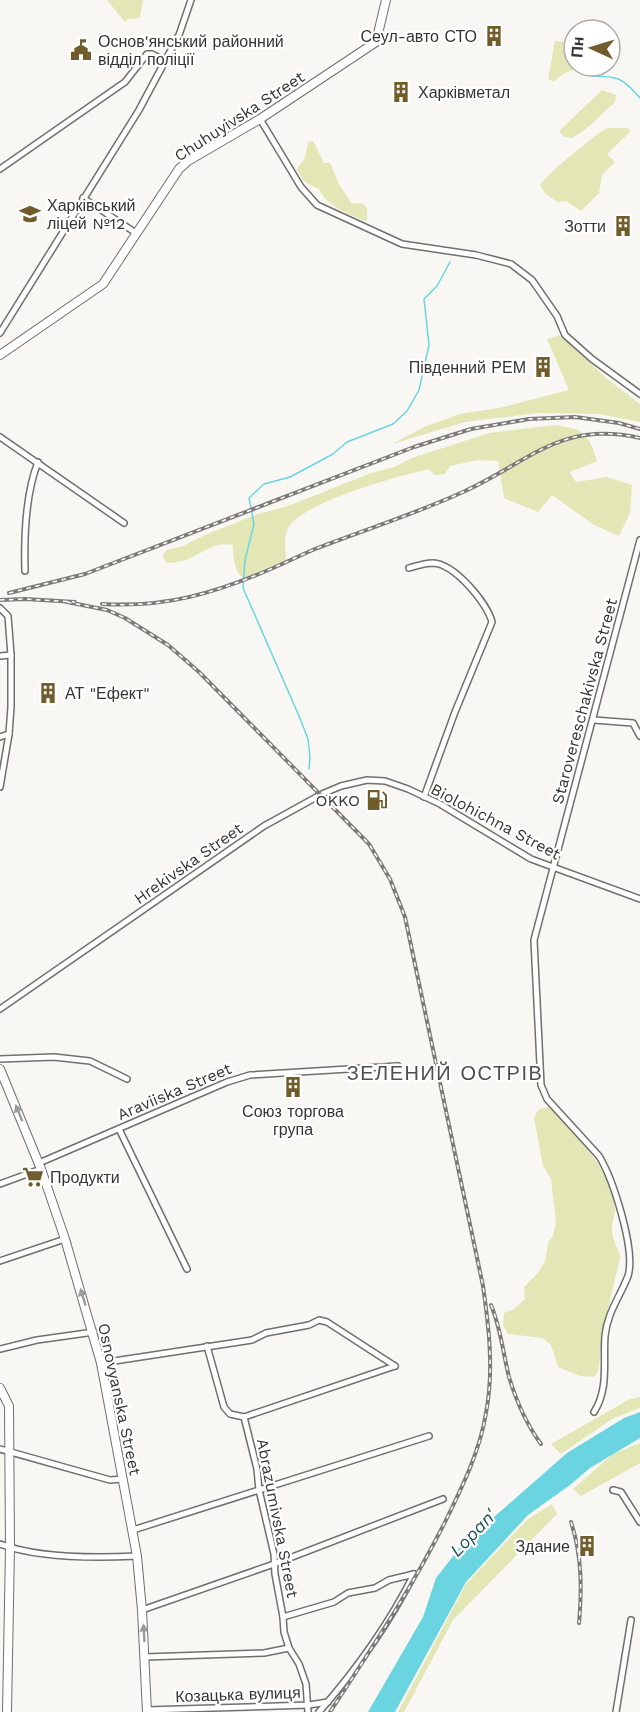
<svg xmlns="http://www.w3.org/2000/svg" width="640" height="1712" font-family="'Work Sans',sans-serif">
<rect width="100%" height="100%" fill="#f9f7f3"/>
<g fill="#e3e7b5">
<path d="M107 0H143L140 18 129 19 125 22Z"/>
<path d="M555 41 574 43V66H586C573 70 563 71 554 82L548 79Z"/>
<path d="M602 90 616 95 615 102 586 129 572 138 564 137 559 131Z"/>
<path d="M608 128H627L631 131 607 154 615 162 602 175 599 193 581 211 566 201 557 202 545 193 540 185C553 169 568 158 584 145 594 138 595 134 608 128Z"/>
<path d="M313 141 324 163H330L339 184 352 204 362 203 367 208V220L364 221C348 213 326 206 319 189 304 182 305 184 297 169L305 158 308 142Z"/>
<path d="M560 335 605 377 640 404V422L598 414 538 413 465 422 392 444 424 427 460 414 499 408 569 390 547 339Z"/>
<path d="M555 425C585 430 587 431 597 461L570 472 576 482 607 477 632 485 630 513 619 536 594 525 552 495 538 512 504 498 498 461 478 460 450 466 445 474 435 475 429 469C399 476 302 502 288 528 283 538 286 550 286 560L243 578C234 571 233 556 233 545 214 541 203 553 186 560 181 562 173 562 167 563L162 556 167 550 183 546 205 535 258 514 288 506 371 473 394 467 412 458 489 433Z"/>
<path d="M547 1107 554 1110C576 1136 613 1172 615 1209 615 1219 610 1223 613 1236 614 1244 619 1249 620 1258L604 1326 598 1371 594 1377 580 1376 558 1367 551 1345 543 1338 508 1334 503 1325 504 1313 514 1309 525 1299 524 1287 538 1273 545 1261 548 1243 553 1236 556 1222 551 1179 543 1166 534 1118 538 1110Z"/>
<path d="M640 1397V1408L612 1419 561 1454 551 1444 630 1399Z"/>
<path d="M640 1443V1463L581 1496 573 1489 613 1454Z"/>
<path d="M552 1504 557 1514 453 1620 404 1712H398L466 1584 528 1519Z"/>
</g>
<path fill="#6ad4e0" d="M640 1412V1438L590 1468 570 1485 528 1515 466 1582 395 1712H368L423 1617 436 1578 461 1546 567 1453 624 1418Z"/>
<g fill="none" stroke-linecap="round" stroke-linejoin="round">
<g stroke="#6ad4e0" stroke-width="1.5">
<path d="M592 76C618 76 623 78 640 98"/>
<path d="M309 769 310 757 308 739 299 716 243 588 245 560 254 524 249 498 264 484 290 477 333 454 347 442 393 424 407 411 419 390 429 345 424 299 437 286 450 262"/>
</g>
<defs>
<g id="street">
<path d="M260 119 301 187 317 205 402 244 476 255 511 264 532 280 557 316 565 335 592 359 640 394"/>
<path d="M0 169 125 82 147 54H152L166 61"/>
<path d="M83 198 136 233"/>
<path d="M0 333 139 110 179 35 191 0"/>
<path d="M0 437 124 523"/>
<path d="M409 568C416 566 425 563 433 563 455 564 487 603 492 622L455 712 424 797"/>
<path d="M25 571C24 536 25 495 38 462"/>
<path d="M0 608 8 616 11 655V707L9 734 0 787"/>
<path d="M0 656 11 655"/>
<path d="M594 720 633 723 640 736"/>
<path d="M0 737 9 734"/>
<path d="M0 1009 264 826 322 794 341 786 367 780 385 781 408 789 440 804 531 859 640 899"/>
<path d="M0 1059 54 1057 90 1061 127 1079"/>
<path d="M119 1129 187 1269"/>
<path d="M39 1163 227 1082 250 1075 398 1066"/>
<path d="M0 1184 41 1169"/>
<path d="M0 1261 65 1239"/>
<path d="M207 1346 224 1407 230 1414 244 1417 257 1469 259 1490 274 1554 275 1574 283 1617 284 1632 289 1648 299 1664 306 1684 308 1712"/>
<path d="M0 1349 37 1340 94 1332"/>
<path d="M101 1363 252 1340 266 1333 309 1325 319 1320 327 1322 395 1366"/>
<path d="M594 1412C609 1389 603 1362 605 1336 607 1313 620 1297 628 1276 636 1250 613 1179 599 1156L547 1099 541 1085 534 940 640 540"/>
<path d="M244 1417 395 1366"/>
<path d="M0 1449 110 1480 123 1479"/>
<path d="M613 1490 621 1492 640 1522"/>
<path d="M133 1530 429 1436"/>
<path d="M0 1544C38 1558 97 1558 137 1556"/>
<path d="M142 1610 274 1564 443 1499"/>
<path d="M283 1617 334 1602 348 1593 375 1588 389 1580 414 1574"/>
<path d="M145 1657 264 1653 289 1648"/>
<path d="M147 1710 309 1705 328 1702"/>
<path d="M319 1712C355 1671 390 1622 414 1574"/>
<path d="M616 1712 631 1620"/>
</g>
<g id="secondary">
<path d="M0 355 103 284 179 169 188 161 260 119 376 42 386 0"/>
<path d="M0 1069 41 1169 65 1239 101 1363 137 1556 142 1610 147 1712"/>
<path d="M0 1388 9 1406 10 1548 7 1712"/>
</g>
</defs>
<use href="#street" stroke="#716f6c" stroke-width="8"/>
<use href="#secondary" stroke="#716f6c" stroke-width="10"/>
<use href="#street" stroke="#fff" stroke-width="5"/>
<use href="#secondary" stroke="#fff" stroke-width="8"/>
<defs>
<g id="rail">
<path d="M9 593 85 574 414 447 471 429 529 419 575 417 619 423 640 429"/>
<path d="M0 600 25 599 75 602"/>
<path d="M67 602 107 610 125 618 168 645 199 672 369 844 390 879 405 917 483 1286C489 1328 494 1371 486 1413 480 1450 464 1483 448 1516 414 1585 372 1648 330 1712"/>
<path d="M102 604C165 608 216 593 273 568 287 562 301 555 315 549 364 530 415 514 463 492 529 462 561 420 640 438"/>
<path d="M491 1305C501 1329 503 1353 509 1377 516 1400 527 1425 541 1444"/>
<path d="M571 1522C582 1556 582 1588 579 1623"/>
</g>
</defs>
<use href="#rail" stroke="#7c7b78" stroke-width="4"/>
<use href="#rail" stroke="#fff" stroke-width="1.5" stroke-dasharray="4.5" stroke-linecap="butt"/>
</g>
<defs><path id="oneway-solid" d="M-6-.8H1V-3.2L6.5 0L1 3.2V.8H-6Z" transform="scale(1.5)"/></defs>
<g fill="#9a9a98">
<use href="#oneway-solid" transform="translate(19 1113) rotate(-112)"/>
<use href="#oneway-solid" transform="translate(83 1297) rotate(-107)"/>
<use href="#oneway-solid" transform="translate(144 1633) rotate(-93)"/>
</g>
<defs>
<symbol id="building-bare" viewBox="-9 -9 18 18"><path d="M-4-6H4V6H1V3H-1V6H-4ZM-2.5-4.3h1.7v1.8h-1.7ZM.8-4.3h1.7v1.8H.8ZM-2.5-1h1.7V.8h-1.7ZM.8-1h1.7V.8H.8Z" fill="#715d2c" stroke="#fff" stroke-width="2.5" paint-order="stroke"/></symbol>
<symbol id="civic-bare" viewBox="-9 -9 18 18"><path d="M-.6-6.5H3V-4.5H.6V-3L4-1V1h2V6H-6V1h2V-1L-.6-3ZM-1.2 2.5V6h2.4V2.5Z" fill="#715d2c" stroke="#fff" stroke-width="2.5" paint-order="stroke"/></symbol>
<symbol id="school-bare" viewBox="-9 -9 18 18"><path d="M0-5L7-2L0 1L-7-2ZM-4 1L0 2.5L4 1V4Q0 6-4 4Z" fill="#715d2c" stroke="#fff" stroke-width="2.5" paint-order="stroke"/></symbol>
<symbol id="fuel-bare" viewBox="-9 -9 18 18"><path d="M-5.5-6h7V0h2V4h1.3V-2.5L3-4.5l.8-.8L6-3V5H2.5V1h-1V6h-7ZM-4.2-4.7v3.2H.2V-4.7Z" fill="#715d2c" stroke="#fff" stroke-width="2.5" paint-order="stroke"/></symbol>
<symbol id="supermarket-bare" viewBox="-9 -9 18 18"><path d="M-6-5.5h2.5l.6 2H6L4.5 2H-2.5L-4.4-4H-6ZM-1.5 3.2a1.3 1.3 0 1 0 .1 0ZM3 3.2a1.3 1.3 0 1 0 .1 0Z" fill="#715d2c" stroke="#fff" stroke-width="2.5" paint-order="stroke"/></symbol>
</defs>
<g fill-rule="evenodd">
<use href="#building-bare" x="479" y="21" width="30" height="30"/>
<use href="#civic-bare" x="66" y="35" width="30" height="30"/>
<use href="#building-bare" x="386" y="77" width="30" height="30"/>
<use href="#school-bare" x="15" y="199" width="30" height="30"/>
<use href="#building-bare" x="608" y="211" width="30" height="30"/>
<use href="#building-bare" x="528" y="352" width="30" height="30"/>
<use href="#building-bare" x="33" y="678" width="30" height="30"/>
<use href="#fuel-bare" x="362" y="785" width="30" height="30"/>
<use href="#building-bare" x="278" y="1072" width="30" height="30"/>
<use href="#supermarket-bare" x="18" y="1162" width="30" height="30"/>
<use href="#building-bare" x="572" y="1531" width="30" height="30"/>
</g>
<g text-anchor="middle" stroke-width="4.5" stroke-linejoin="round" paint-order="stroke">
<g font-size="16" fill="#343432" stroke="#fff" text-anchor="end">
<text x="477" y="42">Сеул-авто СТО</text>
<text x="98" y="47" text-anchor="start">Основ'янський районний<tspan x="98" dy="18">відділ поліції</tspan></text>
<text x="418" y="98" text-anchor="start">Харківметал</text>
<text x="47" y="211" text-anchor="start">Харківський<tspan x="47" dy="18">ліцей №12</tspan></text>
<text x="606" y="232">Зотти</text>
<text x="526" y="373">Південний РЕМ</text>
<text x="65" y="699" text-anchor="start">АТ "Ефект"</text>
<text x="360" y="806">OKKO</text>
<text x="293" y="1117" text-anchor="middle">Союз торгова<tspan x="293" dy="18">група</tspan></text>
<text x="50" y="1183" text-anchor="start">Продукти</text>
<text x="570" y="1552">Здание</text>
</g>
<g font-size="16" fill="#343432" stroke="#fff">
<text transform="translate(239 116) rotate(-33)" y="6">Chuhuyivska Street</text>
<text transform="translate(584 701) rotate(-75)" y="6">Starovereschakivska Street</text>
<text transform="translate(496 821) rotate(28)" y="6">Biolohichna Street</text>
<text transform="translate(188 863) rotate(-35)" y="6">Hrekivska Street</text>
<text transform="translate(174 1091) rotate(-23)" y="6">Araviiska Street</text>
<text transform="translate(120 1399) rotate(78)" y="6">Osnovyanska Street</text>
<text transform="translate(278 1518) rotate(79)" y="6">Abrazumivska Street</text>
<text transform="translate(238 1694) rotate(-2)" y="6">Козацька вулиця</text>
</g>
<g font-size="18" font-style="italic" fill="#1e4e53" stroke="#fff">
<text transform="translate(473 1533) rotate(-46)" y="6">Lopan'</text>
</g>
<g font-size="20" letter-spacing="1.5" fill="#514f4d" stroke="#fff">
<text x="445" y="1080">ЗЕЛЕНИЙ ОСТРІВ</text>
</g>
</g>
<g transform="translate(592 48) rotate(274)"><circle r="28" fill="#ffffff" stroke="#aeaead" stroke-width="1.5"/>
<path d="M0-4.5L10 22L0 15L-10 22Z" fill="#715d2c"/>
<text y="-9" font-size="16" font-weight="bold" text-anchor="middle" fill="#343432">Пн</text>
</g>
</svg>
